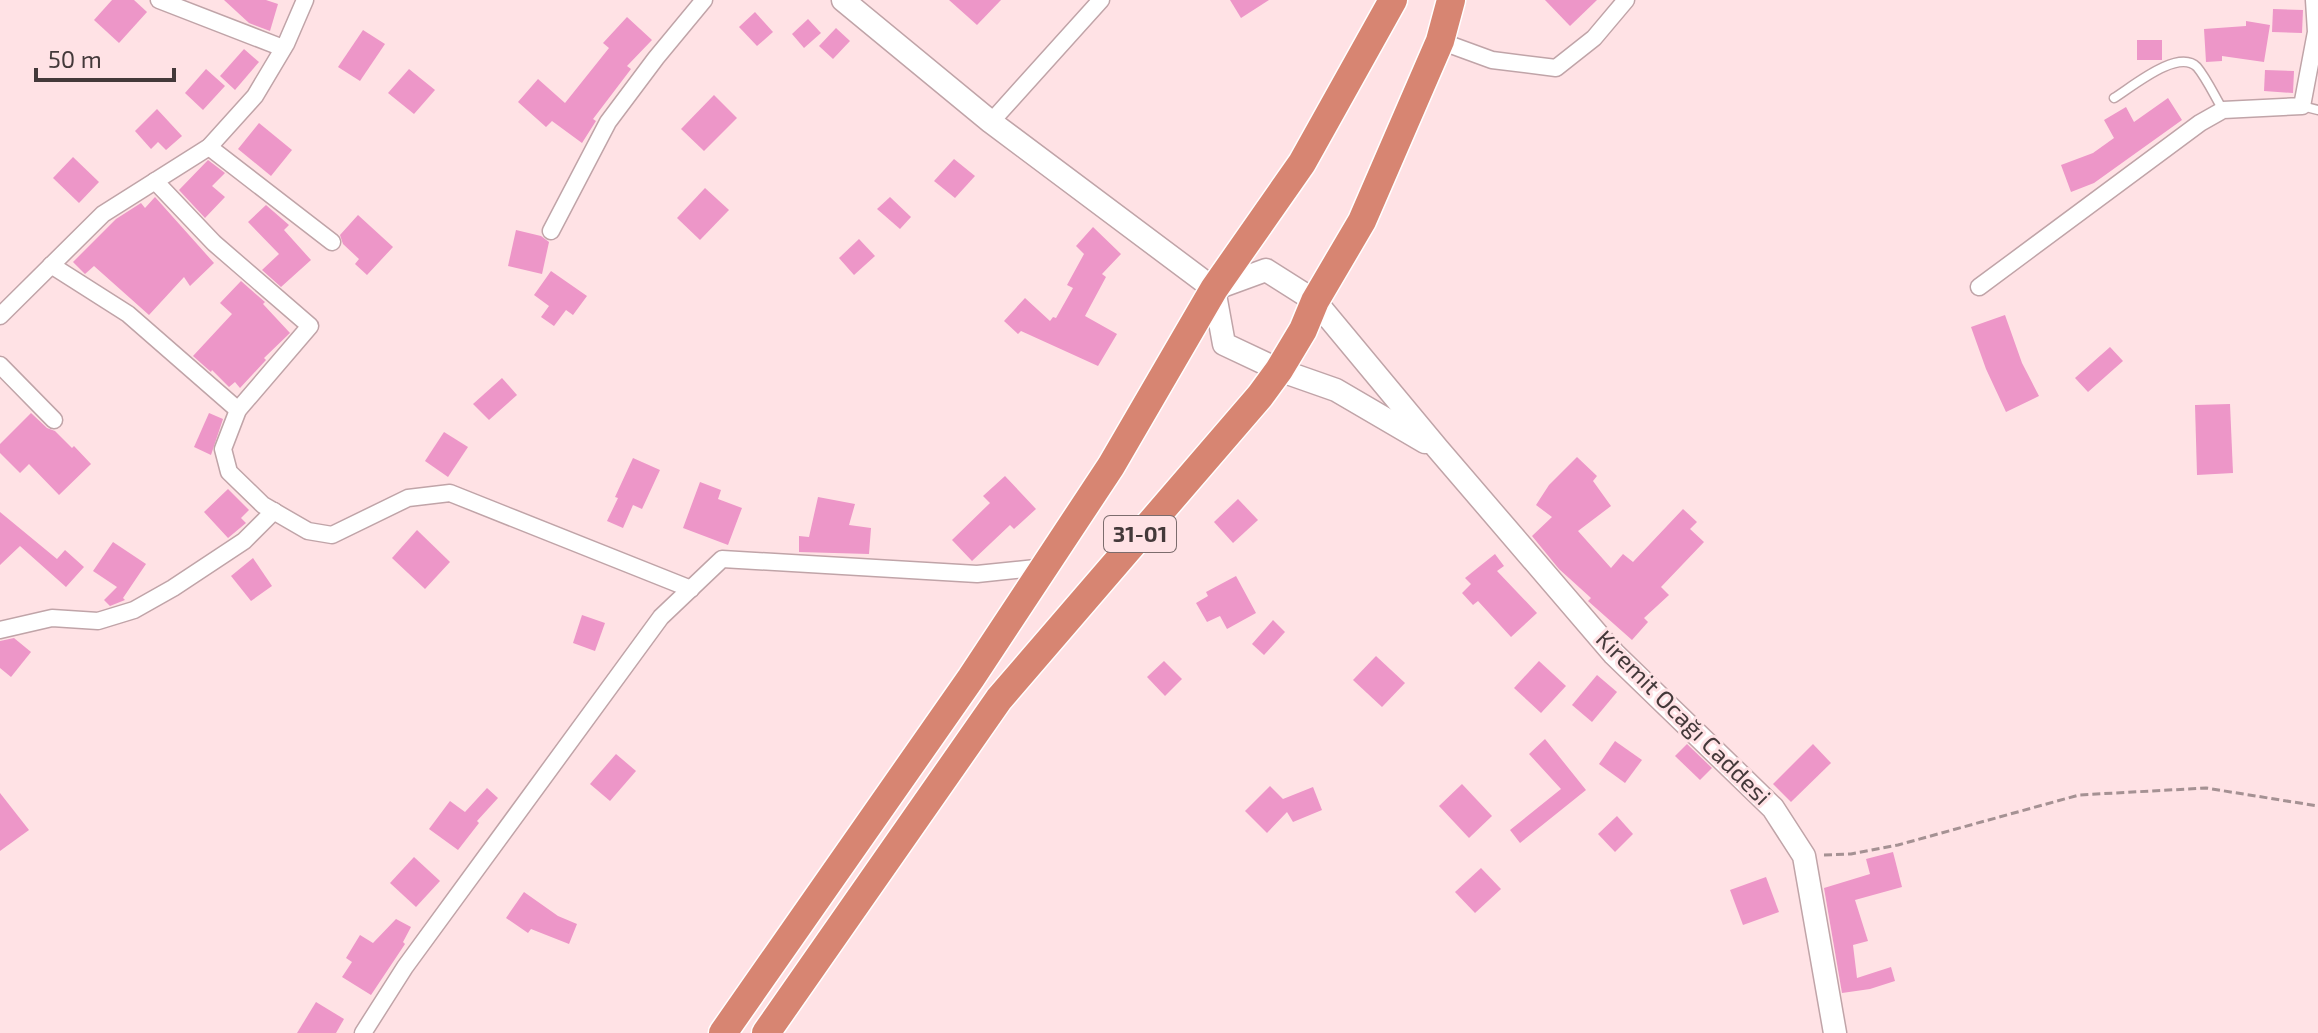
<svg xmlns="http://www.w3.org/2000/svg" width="2318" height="1033" font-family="'Exo 2',sans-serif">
<rect width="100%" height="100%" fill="#ffe2e5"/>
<g fill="#ed96c8">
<path d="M112 0H134L147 12 119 43 94 20Z"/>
<path d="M224 0H266L278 4 270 31 249 23Z"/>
<path d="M949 0H1001L977 25Z"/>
<path d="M1230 0H1269L1241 18Z"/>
<path d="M1545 0H1597L1570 26Z"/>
<path d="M2273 9 2303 10 2302 33 2272 32Z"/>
<path d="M755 12 773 32 757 46 739 27Z"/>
<path d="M627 17 652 40 627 66 631 69 593 119 596 121 582 143 552 121 546 127 518 102 538 79 565 103 609 48 603 43Z"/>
<path d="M808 19 821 33 804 48 792 34Z"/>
<path d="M2246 21 2270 25 2264 62 2222 56V61L2206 62 2204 29 2246 26Z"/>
<path d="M836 28 850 41 833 59 819 46Z"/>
<path d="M363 30 385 44 360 81 338 67Z"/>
<rect x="2137" y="40" width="25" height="20"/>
<path d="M244 49 259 62 235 90 220 76Z"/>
<path d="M206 69 225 86 203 110 185 93Z"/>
<path d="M409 69 435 90 414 114 388 93Z"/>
<path d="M2265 70 2294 71 2293 93 2264 91Z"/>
<path d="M714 95 737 118 704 151 681 129Z"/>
<path d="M2168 98 2182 120 2094 183 2071 192 2061 165 2093 153 2114 138 2104 120 2126 107 2134 122Z"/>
<path d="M157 109 182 136 166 150 158 142 151 149 135 131Z"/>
<path d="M259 123 292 150 271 176 238 149Z"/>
<path d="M73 157 99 182 79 203 53 178Z"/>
<path d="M954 159 975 176 955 198 934 181Z"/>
<path d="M208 160 225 173 212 186 225 197 205 218 179 190Z"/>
<path d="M705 188 729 210 700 240 677 218Z"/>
<path d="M155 197 214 263 190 286 184 277 149 315 94 266 85 274 73 262 116 219 141 203 145 208Z"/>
<path d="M890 197 911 217 900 229 877 209Z"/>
<path d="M266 205 289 225 284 230 311 260 281 287 262 270 279 254 248 222Z"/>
<path d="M358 215 393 247 367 275 355 264 359 259 343 244 340 235Z"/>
<path d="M1093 227 1121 254 1102 274 1106 277 1085 316 1117 334 1098 366 1021 331 1018 334 1004 321 1025 298 1050 321 1053 317 1056 318 1073 288 1067 285 1084 254 1076 246Z"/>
<path d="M516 230 541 236 549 242 542 274 508 266Z"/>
<path d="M859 239 875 256 854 275 839 258Z"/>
<path d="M551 271 587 296 573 315 566 310 554 326 541 317 549 306 534 295Z"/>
<path d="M241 281 265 302 263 304 290 333 264 358 266 360 240 388 235 382 229 387 212 370 211 372 193 356 232 314 220 303Z"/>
<path d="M2005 315 2022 363 2039 396 2006 412 1986 369 1971 327Z"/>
<path d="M2110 347 2123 361 2088 392 2075 378Z"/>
<path d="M502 378 517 395 489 420 473 404Z"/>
<path d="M2230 404 2233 473 2197 475 2195 405Z"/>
<path d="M31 413 47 428 55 431 72 448 74 446 91 464 59 495 29 464 20 473 0 453V444Z"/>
<path d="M209 413 223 419 211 455 194 447Z"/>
<path d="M444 432 468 447 448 477 425 461Z"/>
<path d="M1577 457 1597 476 1593 481 1611 506 1578 531 1611 568 1623 554 1633 562 1683 509 1697 522 1690 529 1704 542 1661 587 1669 595 1644 618 1648 622 1632 640 1588 601 1591 598 1559 569 1532 536 1552 517 1536 505 1549 485Z"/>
<path d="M633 458 660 470 642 509 633 505 623 528 607 521 618 498 615 497Z"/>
<path d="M1005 476 1036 509 1014 529 1010 525 972 561 952 540 990 503 983 496Z"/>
<path d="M700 482 721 490 718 499 742 508 728 545 683 528Z"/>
<path d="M228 489 249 510 241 518 246 523 228 538 204 512Z"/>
<path d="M818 497 855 504 849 525 871 528 869 554 799 552V536L809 537Z"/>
<path d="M1238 499 1258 520 1233 543 1214 522Z"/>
<path d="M0 512 57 559 65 550 84 567 66 587 20 546 0 565Z"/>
<path d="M417 530 450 562 425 589 392 558Z"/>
<path d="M113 542 146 564 123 598 125 600 110 606 104 600 117 587 93 571Z"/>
<path d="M1495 554 1504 566 1497 571 1537 613 1511 637 1478 601 1473 605 1462 593 1471 584 1465 578Z"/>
<path d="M253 558 272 586 251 601 231 576Z"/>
<path d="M1236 576 1256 613 1227 629 1220 616 1207 622 1196 603 1208 596 1206 592Z"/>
<path d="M582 615 605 623 595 651 573 643Z"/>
<path d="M1273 620 1285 632 1264 655 1252 644Z"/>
<path d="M14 638 31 652 11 677 0 668V641Z"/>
<path d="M1376 656 1405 683 1382 707 1353 680Z"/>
<path d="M1164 661 1182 679 1165 696 1147 677Z"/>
<path d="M1539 661 1566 686 1541 713 1514 688Z"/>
<path d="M1597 675 1617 692 1592 722 1572 705Z"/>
<path d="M1545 739 1586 790 1520 843 1510 830 1561 789 1529 754Z"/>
<path d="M1615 741 1642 760 1625 783 1599 764Z"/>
<path d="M1687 744 1712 768 1700 780 1675 756Z"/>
<path d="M1813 744 1831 763 1791 802 1773 784Z"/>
<path d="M616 754 636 771 610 801 590 784Z"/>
<path d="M1462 784 1492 816 1469 838 1439 806Z"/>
<path d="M1270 786 1283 799 1313 787 1322 810 1293 822 1287 812 1267 833 1245 811Z"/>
<path d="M487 788 498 798 477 821 479 823 458 850 429 829 450 801 465 812Z"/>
<path d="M0 793 29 830 0 851Z"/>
<path d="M1617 816 1633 834 1615 852 1598 834Z"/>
<path d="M1893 852 1902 887 1855 900 1868 941 1853 945 1857 978 1891 967 1895 981 1870 989 1842 993 1824 888 1870 874 1866 859Z"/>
<path d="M414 857 440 881 416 907 390 883Z"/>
<path d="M1481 868 1501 889 1475 913 1455 892Z"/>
<path d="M1766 877 1779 912 1743 925 1730 890Z"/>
<path d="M524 892 558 916 577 924 569 944 531 929 528 933 506 918Z"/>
<path d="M396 919 411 927 403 942 405 944 371 995 342 977 352 962 346 958 360 935 373 943Z"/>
<path d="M316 1002 344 1019 336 1033H297Z"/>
</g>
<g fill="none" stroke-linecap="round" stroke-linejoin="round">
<defs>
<g id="lane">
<path d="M2114 98C2132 87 2178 48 2197 67 2207 79 2215 97 2223 110"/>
<path d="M2302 106 2318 110"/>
</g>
<g id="street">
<path d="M159 0 283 48"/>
<path d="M1440 41 1492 60 1556 68 1594 38 1626 0"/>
<path d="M991 122 1101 0"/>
<path d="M209 147 332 242"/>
<path d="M155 181 214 243 310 326 238 410 223 449 229 472 263 505 308 531 332 535 408 498 450 493 691 589"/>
<path d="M551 231 608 122 656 58 704 0"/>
<path d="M51 265 128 314 238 410"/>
<path d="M1979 287 2200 123 2223 110 2302 106 2316 32 2314 0"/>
<path d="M0 316 103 214 209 147 255 96 286 44 305 0"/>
<path d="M0 365 54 420"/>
<path d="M0 630 52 618 98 621 134 610 173 588 244 541 274 511"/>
<path d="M363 1033 405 967 661 617 722 559 977 574 1045 567"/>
</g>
<g id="secondary">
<path d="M843 0 991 122 1214 289 1224 344 1279 370 1336 390 1425 442"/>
<path d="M1214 289 1266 270 1315 301 1438 449 1614 654 1773 808 1804 856 1835 1033"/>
</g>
<g id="highway">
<path d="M723 1033 971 678 1111 466 1214 289 1302 163 1393 0"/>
<path d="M766 1033 999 699 1260 396 1279 370 1303 330 1315 301 1362 221 1440 41 1451 0"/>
</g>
</defs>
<use href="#lane" stroke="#c0a4a8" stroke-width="11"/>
<use href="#street" stroke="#c0a4a8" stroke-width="19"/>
<use href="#secondary" stroke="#c0a4a8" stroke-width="25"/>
<use href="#highway" stroke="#fff" stroke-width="31"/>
<path stroke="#a59193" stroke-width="3" stroke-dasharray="8 4" stroke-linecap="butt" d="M1824 855 1851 854 1898 845 2079 795 2206 788 2318 806"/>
<use href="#lane" stroke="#fff" stroke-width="8"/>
<use href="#street" stroke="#fff" stroke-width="16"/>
<use href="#secondary" stroke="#fff" stroke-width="22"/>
<use href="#highway" stroke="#d78572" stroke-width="28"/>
</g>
<g text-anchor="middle" stroke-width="6" stroke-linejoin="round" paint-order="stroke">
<rect fill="#ffe2e5" stroke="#7c6c6d" stroke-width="2" x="1104" y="516" width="72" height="36" rx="6"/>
<g font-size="22" font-weight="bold" fill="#44393a">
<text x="1140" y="542">31-01</text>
</g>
<g font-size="24" fill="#44393a" stroke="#ffe2e5">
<text transform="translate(1683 718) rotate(45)" y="8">Kiremit Ocağı Caddesi</text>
</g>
</g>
<path d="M36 68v12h138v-12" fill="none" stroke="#44393a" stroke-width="4"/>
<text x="48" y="68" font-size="24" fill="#44393a" stroke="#ffe2e5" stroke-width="6" paint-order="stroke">50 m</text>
</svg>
